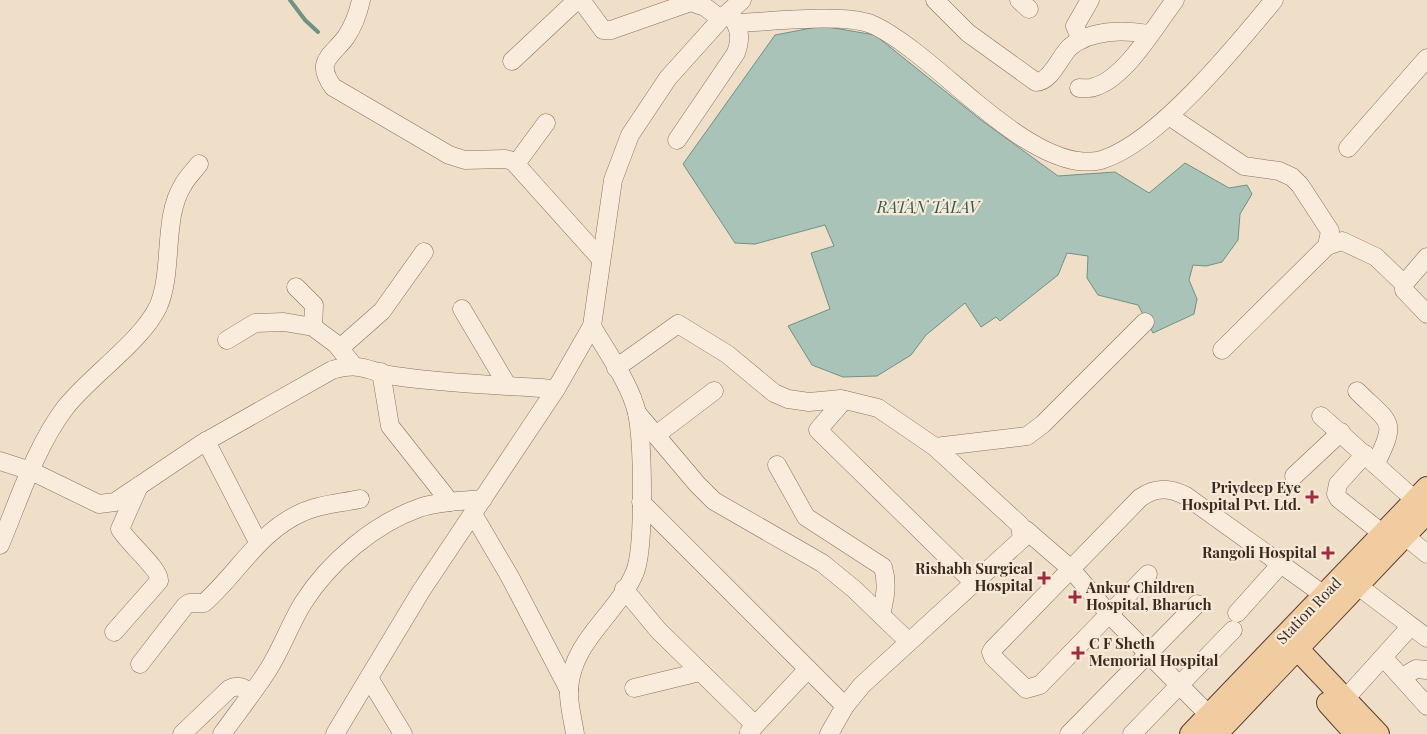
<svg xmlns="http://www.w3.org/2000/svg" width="1427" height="734" font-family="'Playfair Display',serif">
<rect width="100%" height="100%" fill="#efdec8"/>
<path fill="#a9c3b8" stroke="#6f9284" d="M822 26 875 35 981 120 1058 176 1115 172 1149 193 1185 163 1229 188 1247 185 1252 194 1240 214 1238 240 1222 262 1206 266 1193 265 1189 280 1197 299 1194 314 1153 333 1138 305 1098 295 1087 278 1088 256 1067 253 1058 275 1000 321 996 317 981 327 965 303 926 335 911 355 877 376 843 377 812 365 788 326 830 309 811 253 834 246 825 225 755 244 735 243 683 164 775 35Z"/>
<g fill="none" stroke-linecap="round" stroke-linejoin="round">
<path stroke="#6f9284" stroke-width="4" d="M290 0 305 20 318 32"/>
<defs>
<g id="minor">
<path d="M361 0C358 14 354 25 346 37 332 56 314 61 333 87L449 155 465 160 505 159 513 161 600 258"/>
<path d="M581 0 603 30H611L691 2 705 7 721 19"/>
<path d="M935 0 968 33 1036 82C1051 82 1060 56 1070 47 1091 29 1125 30 1149 34"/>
<path d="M1019 0 1029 9"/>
<path d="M736 23C770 22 842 13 871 24 902 37 947 79 974 101 1002 124 1042 156 1078 161 1085 162 1098 162 1104 159 1159 141 1237 45 1274 0"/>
<path d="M1081 40 1075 26 1090 0"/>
<path d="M512 61 577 0"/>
<path d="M1079 88C1084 88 1090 89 1094 87 1125 79 1156 25 1175 0"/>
<path d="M1169 116 1244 166 1279 171 1292 177 1300 185 1330 231 1327 246 1222 350"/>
<path d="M677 140 736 53C742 36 739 29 731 14"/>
<path d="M1348 148 1427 58"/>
<path d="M516 164 546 123"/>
<path d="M1327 246 1342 241 1376 257 1404 284"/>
<path d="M1427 257 1404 284V290L1427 314"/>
<path d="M296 287 314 305 313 327"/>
<path d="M462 309 507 385"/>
<path d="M227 340 255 323 284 322 313 327 336 344 353 365"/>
<path d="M340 348 382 311 424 252"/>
<path d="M616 368 678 324 727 354 774 393 788 399 809 402 841 399 878 408 935 447 1020 525 1022 539 862 685 845 706 829 734"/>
<path d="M381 372 390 426 450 502"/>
<path d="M1357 391C1390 424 1398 419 1376 463"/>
<path d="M844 400 818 430 974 583"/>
<path d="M637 413 697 484 714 501 822 563 854 589 909 642"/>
<path d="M1321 416 1415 500"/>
<path d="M656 435 714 391"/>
<path d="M206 441 258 542"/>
<path d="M935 447 1027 436 1043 424 1145 322"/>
<path d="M1365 454 1338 484 1336 494 1339 499 1383 534"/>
<path d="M0 461 31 471 99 504 115 502 203 443 332 370C363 361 367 372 395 376 448 384 503 385 556 389"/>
<path d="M777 465 806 517 883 567C888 584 885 598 881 615"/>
<path d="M1294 476 1341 432"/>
<path d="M641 502 845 706"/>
<path d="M473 514 510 577 569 690"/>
<path d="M1022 531 1026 530 1071 569 1109 614 1209 715"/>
<path d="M1405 536 1427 554"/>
<path d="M0 545C19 500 35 448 65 408 90 376 141 342 158 307 174 271 162 218 183 185 187 177 194 171 199 164"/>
<path d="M1148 574 1040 685 1026 689 993 657 991 652 993 649 1140 498C1155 487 1169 487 1186 496L1324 595"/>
<path d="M1358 586 1427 638"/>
<path d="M624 589 658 630 755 725"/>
<path d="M1237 613 1281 564"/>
<path d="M114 632 159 581C161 570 127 542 120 529L139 486"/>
<path d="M1383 657 1427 706"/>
<path d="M140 664 185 606 189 603H204C238 573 259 531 303 512 320 504 341 503 360 499"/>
<path d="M1402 677 1416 669 1427 670"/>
<path d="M369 678 403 734"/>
<path d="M634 688 700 672"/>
<path d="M1337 708 1410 627"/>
<path d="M749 732 808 669"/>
<path d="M182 734 229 689C238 684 244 688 252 693"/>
<path d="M222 734C237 713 254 692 268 670 282 648 290 624 303 603 329 562 374 524 419 508 439 501 462 501 483 499"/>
<path d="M335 734 421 591 556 389 592 326 613 180 630 135 668 78 721 19 742 0"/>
<path d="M575 734C573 720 568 703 569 689 572 640 617 615 635 572 645 546 643 442 637 413 630 383 607 353 592 326"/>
<path d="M1069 734 1197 604"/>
<path d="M1132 734 1233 630"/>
</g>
<g id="major">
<path d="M1288 639 1378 734"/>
<path d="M1328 703 1356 734"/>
<path d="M1191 734 1427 488"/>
<path d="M1216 734 1427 512"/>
</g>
</defs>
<use href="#minor" stroke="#8c6f5d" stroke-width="19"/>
<use href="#major" stroke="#5a3e31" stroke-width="24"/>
<use href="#minor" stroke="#f9ecdc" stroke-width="18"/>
<use href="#major" stroke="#f2cca1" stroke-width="22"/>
</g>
<g fill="#9c2c3e" stroke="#f6e9d8" stroke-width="2">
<path d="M1309.5 489.5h5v5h5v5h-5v5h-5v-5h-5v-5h5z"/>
<path d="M1325.5 545.5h5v5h5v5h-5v5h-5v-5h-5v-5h5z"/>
<path d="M1041.5 570.5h5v5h5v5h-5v5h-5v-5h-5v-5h5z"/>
<path d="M1072.5 589.5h5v5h5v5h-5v5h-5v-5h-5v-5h5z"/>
<path d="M1075.5 645.5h5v5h5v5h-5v5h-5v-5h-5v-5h5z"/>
</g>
<g text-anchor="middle" stroke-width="4.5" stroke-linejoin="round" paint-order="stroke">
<g font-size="15" font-weight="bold" fill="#3c2a20" stroke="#f6e9d8" text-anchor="end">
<text x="1301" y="493">Priydeep Eye<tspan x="1301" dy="17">Hospital Pvt. Ltd.</tspan></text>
<text x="1317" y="558">Rangoli Hospital</text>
<text x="1033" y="574">Rishabh Surgical<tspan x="1033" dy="17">Hospital</tspan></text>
<text x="1086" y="593" text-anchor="start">Ankur Children<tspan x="1086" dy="17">Hospital, Bharuch</tspan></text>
<text x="1089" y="649" text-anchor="start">C F Sheth<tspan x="1089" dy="17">Memorial Hospital</tspan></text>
</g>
<g font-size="15" fill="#3c2a20" stroke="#f6e9d8">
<text transform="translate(1309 611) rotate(-46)" y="5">Station Road</text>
</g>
<g font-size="16" font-style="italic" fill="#305c52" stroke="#f6e9d8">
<text x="928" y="213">RATAN TALAV</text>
</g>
</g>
</svg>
